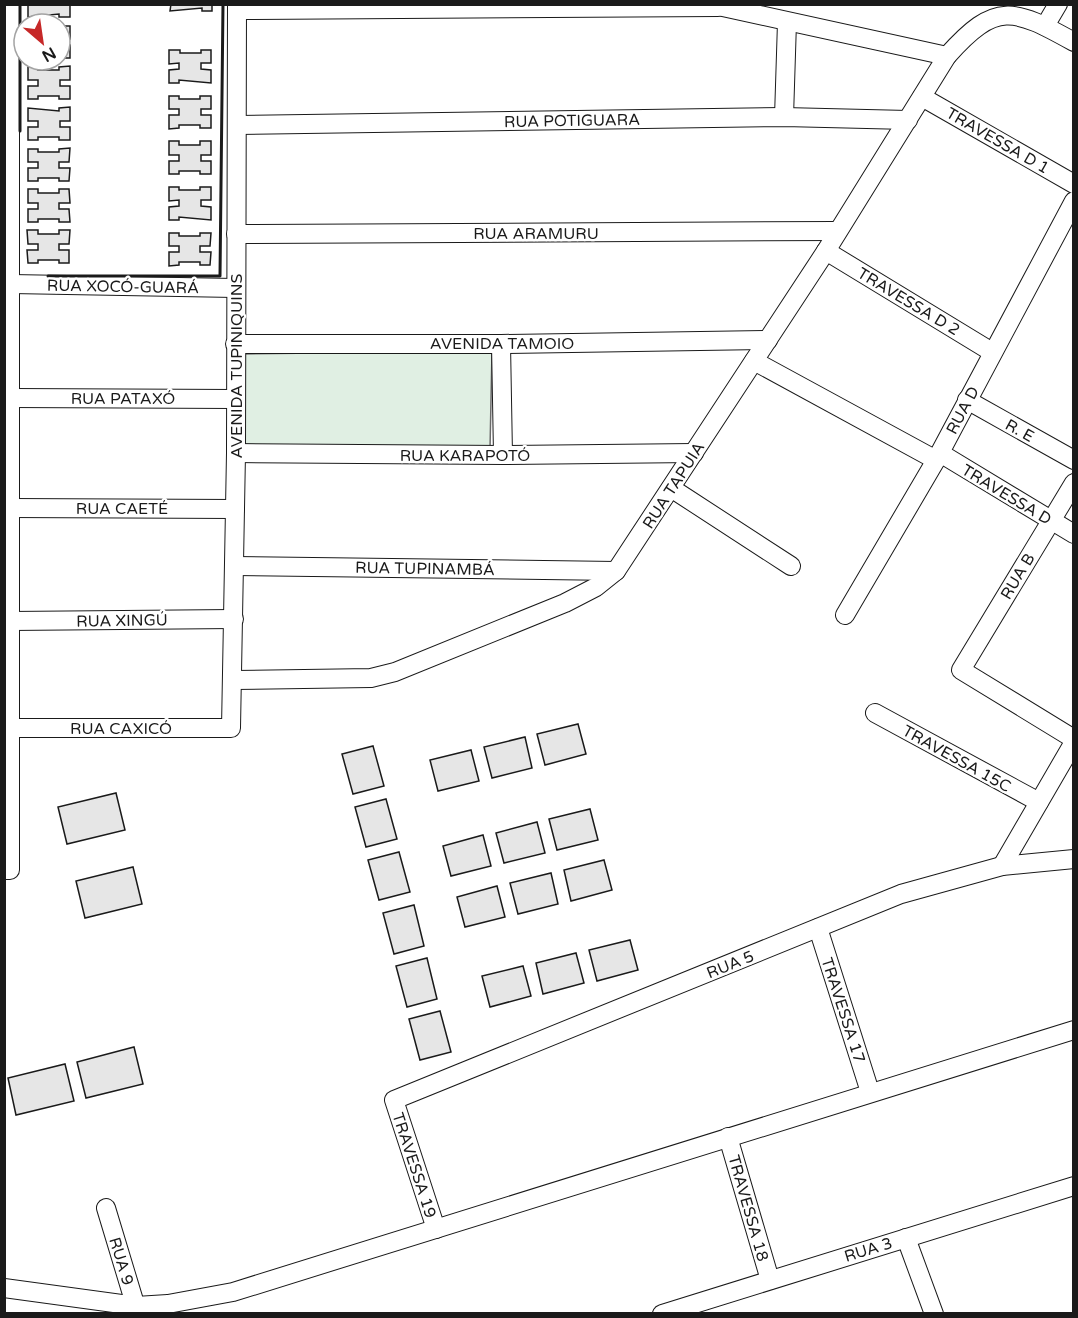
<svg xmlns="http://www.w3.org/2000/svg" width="1078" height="1318" font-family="'Varela Round',sans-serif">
<rect width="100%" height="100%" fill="#fff"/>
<path fill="#e0efe3" stroke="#6a6a6a" stroke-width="1.5" d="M492 351 490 449 243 446V354Z"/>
<g fill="#e6e6e6" stroke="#1a1a1a" stroke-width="1.5">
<path d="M28 4H70V17H59V14L28 17Z"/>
<path d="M171 4H212V11H202V8L170 11Z"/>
<rect x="60" y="26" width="10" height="13"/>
<rect x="60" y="45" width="10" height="13"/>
<path d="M169 50H180V53H201V50H211V63H201V69L211 70V83L179 80V83H169V70L179 69V63L169 64Z"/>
<path d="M38 66V70H59V67L70 66V80H60V86H70V99H59V96H38V99H28V86H38V80H28V67Z"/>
<path d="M169 96H179V99H200V96H211V109H201V115H211V128H200V125H179V128L169 129V115H179V109H169Z"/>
<path d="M70 107V121H60V127H70V140H59V137H38V140H28V127H38V121H28V108L59 111V108Z"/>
<path d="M169 141H179V145H200V141H211V155H201V161H211V174H200V171H179V174H169V161H179V155H169Z"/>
<path d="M70 148 69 162H59V168H70L69 181H59V178H38V181H28V168H38V162H28V149H38V152H59V149Z"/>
<path d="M169 187H179V190H200V187H211V200H201V206L211 207V220L179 217V220H169V207L179 206V200L169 201Z"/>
<path d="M28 189H38V193H59V189H69L70 203H59V209H69L70 222H59V219H38V222H28V209H38V203H28Z"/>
<path d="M27 230H38V234H59V230H70L69 244H59V250H69V263H59V260H38V263H28L27 250H38V244H28Z"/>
<path d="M169 233H179V236H200V233H211L210 246H200V252H211L210 265H200V262H179V265L169 266V252H179V246H169Z"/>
<path d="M578 724 586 754 545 765 537 734Z"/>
<path d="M525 737 532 768 492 778 484 747Z"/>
<path d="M373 746 384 786 353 794 342 754Z"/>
<path d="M471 750 479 781 438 791 430 760Z"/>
<path d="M116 793 125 830 67 844 58 807Z"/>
<path d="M386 799 397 839 366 847 355 807Z"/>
<path d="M590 809 598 840 557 850 549 819Z"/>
<path d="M537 822 545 853 504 863 496 833Z"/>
<path d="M483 835 491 866 451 876 443 846Z"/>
<path d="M399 852 410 892 379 900 368 860Z"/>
<path d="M604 860 612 890 571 901 564 870Z"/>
<path d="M133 867 142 904 85 918 76 881Z"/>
<path d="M551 873 558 904 518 914 510 883Z"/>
<path d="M497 886 505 917 465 927 457 897Z"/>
<path d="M414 905 424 946 394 954 383 913Z"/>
<path d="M630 940 638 970 597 981 589 950Z"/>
<path d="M576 953 584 983 543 994 536 963Z"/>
<path d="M427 958 437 999 407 1007 396 966Z"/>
<path d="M523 966 531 996 490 1007 482 976Z"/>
<path d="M440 1011 451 1052 420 1060 409 1019Z"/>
<path d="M134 1047 143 1084 86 1098 77 1062Z"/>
<path d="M65 1064 74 1101 16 1115 8 1078Z"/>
</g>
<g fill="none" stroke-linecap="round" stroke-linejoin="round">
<defs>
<g id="minor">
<path d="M709 4 947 56"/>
<path d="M237 10 718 7"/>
<path d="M1045 26 1058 4"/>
<path d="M922 97 1074 184"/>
<path d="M784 117 787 22"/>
<path d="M237 125 784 117 908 120"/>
<path d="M236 234 837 231"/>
<path d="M826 251 992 352"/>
<path d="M11 284 235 288"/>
<path d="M235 344H501L768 340"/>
<path d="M501 344 503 455"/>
<path d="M754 361 936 460"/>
<path d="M11 398 235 399"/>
<path d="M967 400 1074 460"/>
<path d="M236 453 503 455 694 453"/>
<path d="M940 453 1074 534"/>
<path d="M1074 483 961 670 1074 739"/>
<path d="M671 488 791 566"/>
<path d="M10 508 235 509"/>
<path d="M234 566 616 571"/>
<path d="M845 615 936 460 1074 201"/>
<path d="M10 621 234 619"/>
<path d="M234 680 371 678 395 672 565 603 596 587 616 571 826 251 947 56C996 1 1013 8 1074 42"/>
<path d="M875 713 1039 802"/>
<path d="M11 728H231L236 453 237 4"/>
<path d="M1002 866 1074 742"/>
<path d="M4 870H10V4"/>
<path d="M818 928 870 1092"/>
<path d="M728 1137 770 1280"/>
<path d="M106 1208 138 1314"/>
<path d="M436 1229 394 1100 901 894 1002 866 1074 859"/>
<path d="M906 1238 934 1314"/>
<path d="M4 1288 136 1306 168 1304 233 1292 1074 1030"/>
<path d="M662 1314 1074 1186"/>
</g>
</defs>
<use href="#minor" stroke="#1a1a1a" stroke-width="20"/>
<use href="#minor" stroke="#fff" stroke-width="18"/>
<g stroke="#1a1a1a" stroke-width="3">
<path d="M20 131V4"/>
<path d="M48 276H220L223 4"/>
</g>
</g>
<g text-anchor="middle" stroke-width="4.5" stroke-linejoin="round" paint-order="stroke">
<g font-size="16" fill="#1a1a1a" stroke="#fff">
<text transform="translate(572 120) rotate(-1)" y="6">RUA POTIGUARA</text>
<text transform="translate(998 140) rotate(30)" y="6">TRAVESSA D 1</text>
<text x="536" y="239">RUA ARAMURU</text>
<text transform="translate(123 286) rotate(1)" y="6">RUA XOCÓ-GUARÁ</text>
<text transform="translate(909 301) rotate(31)" y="6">TRAVESSA D 2</text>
<text x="502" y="349">AVENIDA TAMOIO</text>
<text transform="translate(236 366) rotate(-90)" y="6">AVENIDA TUPINIQUINS</text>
<text x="123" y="404">RUA PATAXÓ</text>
<text transform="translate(962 410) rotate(-62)" y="6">RUA D</text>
<text transform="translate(1020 430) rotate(29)" y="6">R. E</text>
<text x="465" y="461">RUA KARAPOTÓ</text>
<text transform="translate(673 485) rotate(-57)" y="6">RUA TAPUIA</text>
<text transform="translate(1007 494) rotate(31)" y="6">TRAVESSA D</text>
<text x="122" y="514">RUA CAETÉ</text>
<text transform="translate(425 568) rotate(1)" y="6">RUA TUPINAMBÁ</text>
<text transform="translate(1017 576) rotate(-59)" y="6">RUA B</text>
<text transform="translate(122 620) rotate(-1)" y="6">RUA XINGÚ</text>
<text x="121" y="734">RUA CAXICÓ</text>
<text transform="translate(957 758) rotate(29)" y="6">TRAVESSA 15C</text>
<text transform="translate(730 964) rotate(-22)" y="6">RUA 5</text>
<text transform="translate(844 1010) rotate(72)" y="6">TRAVESSA 17</text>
<text transform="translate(415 1165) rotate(72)" y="6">TRAVESSA 19</text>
<text transform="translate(749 1208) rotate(74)" y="6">TRAVESSA 18</text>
<text transform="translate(868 1249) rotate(-17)" y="6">RUA 3</text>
<text transform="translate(122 1261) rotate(73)" y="6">RUA 9</text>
</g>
</g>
<rect width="1078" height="1318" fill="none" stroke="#1a1a1a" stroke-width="12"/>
<g transform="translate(42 42) rotate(151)"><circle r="28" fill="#ffffff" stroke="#a3a3a3" stroke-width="1.5"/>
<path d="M0-4.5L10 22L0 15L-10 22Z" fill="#c62828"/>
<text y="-9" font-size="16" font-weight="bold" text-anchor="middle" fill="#1a1a1a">N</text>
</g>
</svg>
